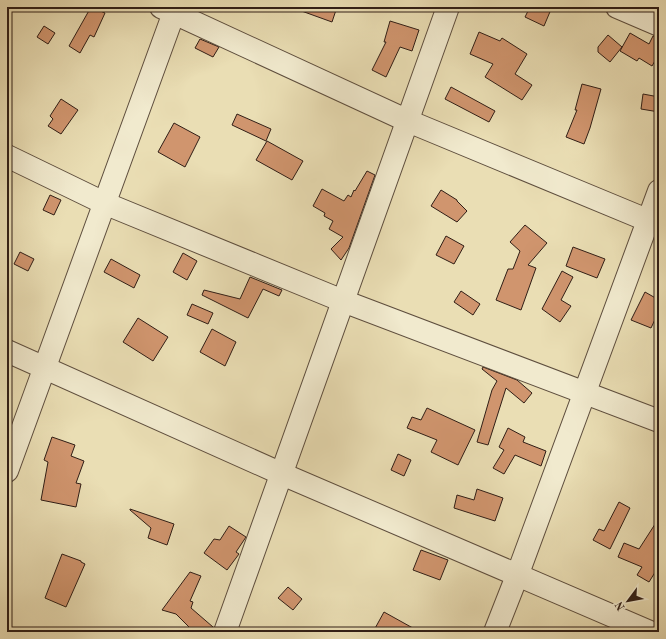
<svg xmlns="http://www.w3.org/2000/svg" width="666" height="639" font-family="'Old Standard TT',serif">
<rect width="100%" height="100%" fill="#eadeb4"/>
<filter id="stains"><feTurbulence type="fractalNoise" baseFrequency=".005" numOctaves="4"/><feColorMatrix values="0 0 0 0 .2 0 0 0 0 .09 0 0 0 0 .02 0 0 0 .5 -.17"/></filter>
<radialGradient id="worn" r=".72"><stop offset=".6" stop-color="#630" stop-opacity="0"/><stop offset="1" stop-color="#630" stop-opacity=".3"/></radialGradient>
<g fill="#d0956e" stroke="#301e16">
<path d="M91 7 105 13 94 37 90 35 80 53 69 46Z"/>
<path d="M296 7H337L332 22 296 9Z"/>
<path d="M530 7H552L544 26 525 17Z"/>
<path d="M390 21 419 30 412 51 400 47 386 77 372 70 386 42H384Z"/>
<path d="M44 26 55 33 48 44 37 37Z"/>
<path d="M479 32 500 41 502 38 527 54 515 74 532 85 522 100 485 77 493 64 470 54Z"/>
<path d="M630 33 649 44 653 36 659 37V54L652 66 639 58 637 61 620 51Z"/>
<path d="M608 35 622 47 610 62 598 52V47Z"/>
<path d="M200 39 219 47 213 57 195 48Z"/>
<path d="M582 84 601 89 590 128 584 144 566 137 577 110H575Z"/>
<path d="M451 87 495 111 489 122 445 99Z"/>
<path d="M643 94 659 97V112L641 109Z"/>
<path d="M61 99 78 110 61 134 48 126 53 119 50 116Z"/>
<path d="M237 114 271 129 266 141 232 125Z"/>
<path d="M174 123 200 137 185 167 158 152Z"/>
<path d="M267 141 303 161 292 180 256 160Z"/>
<path d="M367 171 375 175 349 248 341 260 331 249 343 237 329 229 333 221 324 216 325 213 313 206 322 189 344 201 348 195 351 197 354 190 355 191Z"/>
<path d="M441 190 457 200V201L467 211 457 222 431 206Z"/>
<path d="M50 195 61 200 54 215 43 210Z"/>
<path d="M525 225 547 243 528 265 536 268 521 310 496 300 508 269H513L520 251 510 242Z"/>
<path d="M446 236 464 246 454 264 436 255Z"/>
<path d="M573 247 605 259 597 278 566 266Z"/>
<path d="M20 252 34 259 28 271 14 264Z"/>
<path d="M183 253 197 261 187 280 173 272Z"/>
<path d="M111 259 140 275 134 288 104 272Z"/>
<path d="M562 271 573 277 561 300 571 306 560 322 542 309Z"/>
<path d="M250 277 282 290 279 296 263 289 248 318 202 295 204 290 240 299Z"/>
<path d="M461 291 480 304 473 315 454 302Z"/>
<path d="M645 292 659 300V311L651 328 631 320Z"/>
<path d="M192 304 213 313 208 324 187 315Z"/>
<path d="M138 318 168 337 153 361 123 342Z"/>
<path d="M212 329 236 342 225 366 200 352Z"/>
<path d="M483 367 517 380 532 393 524 403 506 388 488 445 477 442 492 390 497 381 482 369Z"/>
<path d="M427 408 475 430 458 465 431 452 437 440 407 428 412 417 421 420Z"/>
<path d="M508 428 525 437 523 442 546 451 541 466 515 455 504 474 493 468 504 450 499 447Z"/>
<path d="M52 437 75 445 71 456 84 461 76 483 81 484 76 507 41 500 48 462 44 460Z"/>
<path d="M398 454 411 460 404 476 391 470Z"/>
<path d="M477 489 503 498 495 521 454 508 457 495 474 500Z"/>
<path d="M619 502 630 508 610 549 593 540 599 529 604 531Z"/>
<path d="M130 509 174 524 167 545 148 538 151 528 130 510Z"/>
<path d="M659 518V566L649 582 637 575 642 567 618 557 624 543 639 549Z"/>
<path d="M229 526 246 537 236 552 239 554 227 570 204 553 214 539 220 540Z"/>
<path d="M421 550 448 560 440 580 413 570Z"/>
<path d="M62 554 81 561V562L85 564 66 607 45 598Z"/>
<path d="M190 572 201 576 190 601 193 602 191 608 213 627V632H194L176 614 162 610Z"/>
<path d="M288 587 302 599 293 610 278 598Z"/>
<path d="M384 612 420 632H373Z"/>
</g>
<g fill="none" stroke-linecap="round" stroke-linejoin="round">
<defs>
<g id="minor">
<path d="M161 7 408 121 659 225"/>
<path d="M617 7 659 25"/>
<path d="M7 156 104 203 343 301 659 421"/>
<path d="M7 351 282 474 650 632"/>
<path d="M7 471 176 7"/>
<path d="M225 632 448 7"/>
<path d="M495 632 517 576 659 191"/>
</g>
</defs>
<use href="#minor" stroke="#5e4e3e" stroke-width="24"/>
<use href="#minor" stroke="#f1eace" stroke-width="22"/>
</g>
<rect width="666" height="639" fill="none" stroke="#eadeb4" stroke-width="24"/>
<rect x="8" y="8" width="650" height="623" fill="none" stroke="#301e16" stroke-width="2"/>
<rect x="12" y="12" width="642" height="615" fill="none" stroke="#301e16"/>
<g transform="translate(628 601) rotate(238)" stroke="#f1eace" stroke-width="3" paint-order="stroke">
<path d="M0-3L7 15L0 10L-7 15Z" fill="#301e16"/>
<text y="-6" font-size="11" font-weight="bold" text-anchor="middle" fill="#301e16">N</text>
</g>
<rect width="100%" height="100%" filter="url(#stains)"/>
<rect width="100%" height="100%" fill="url(#worn)"/>
</svg>
